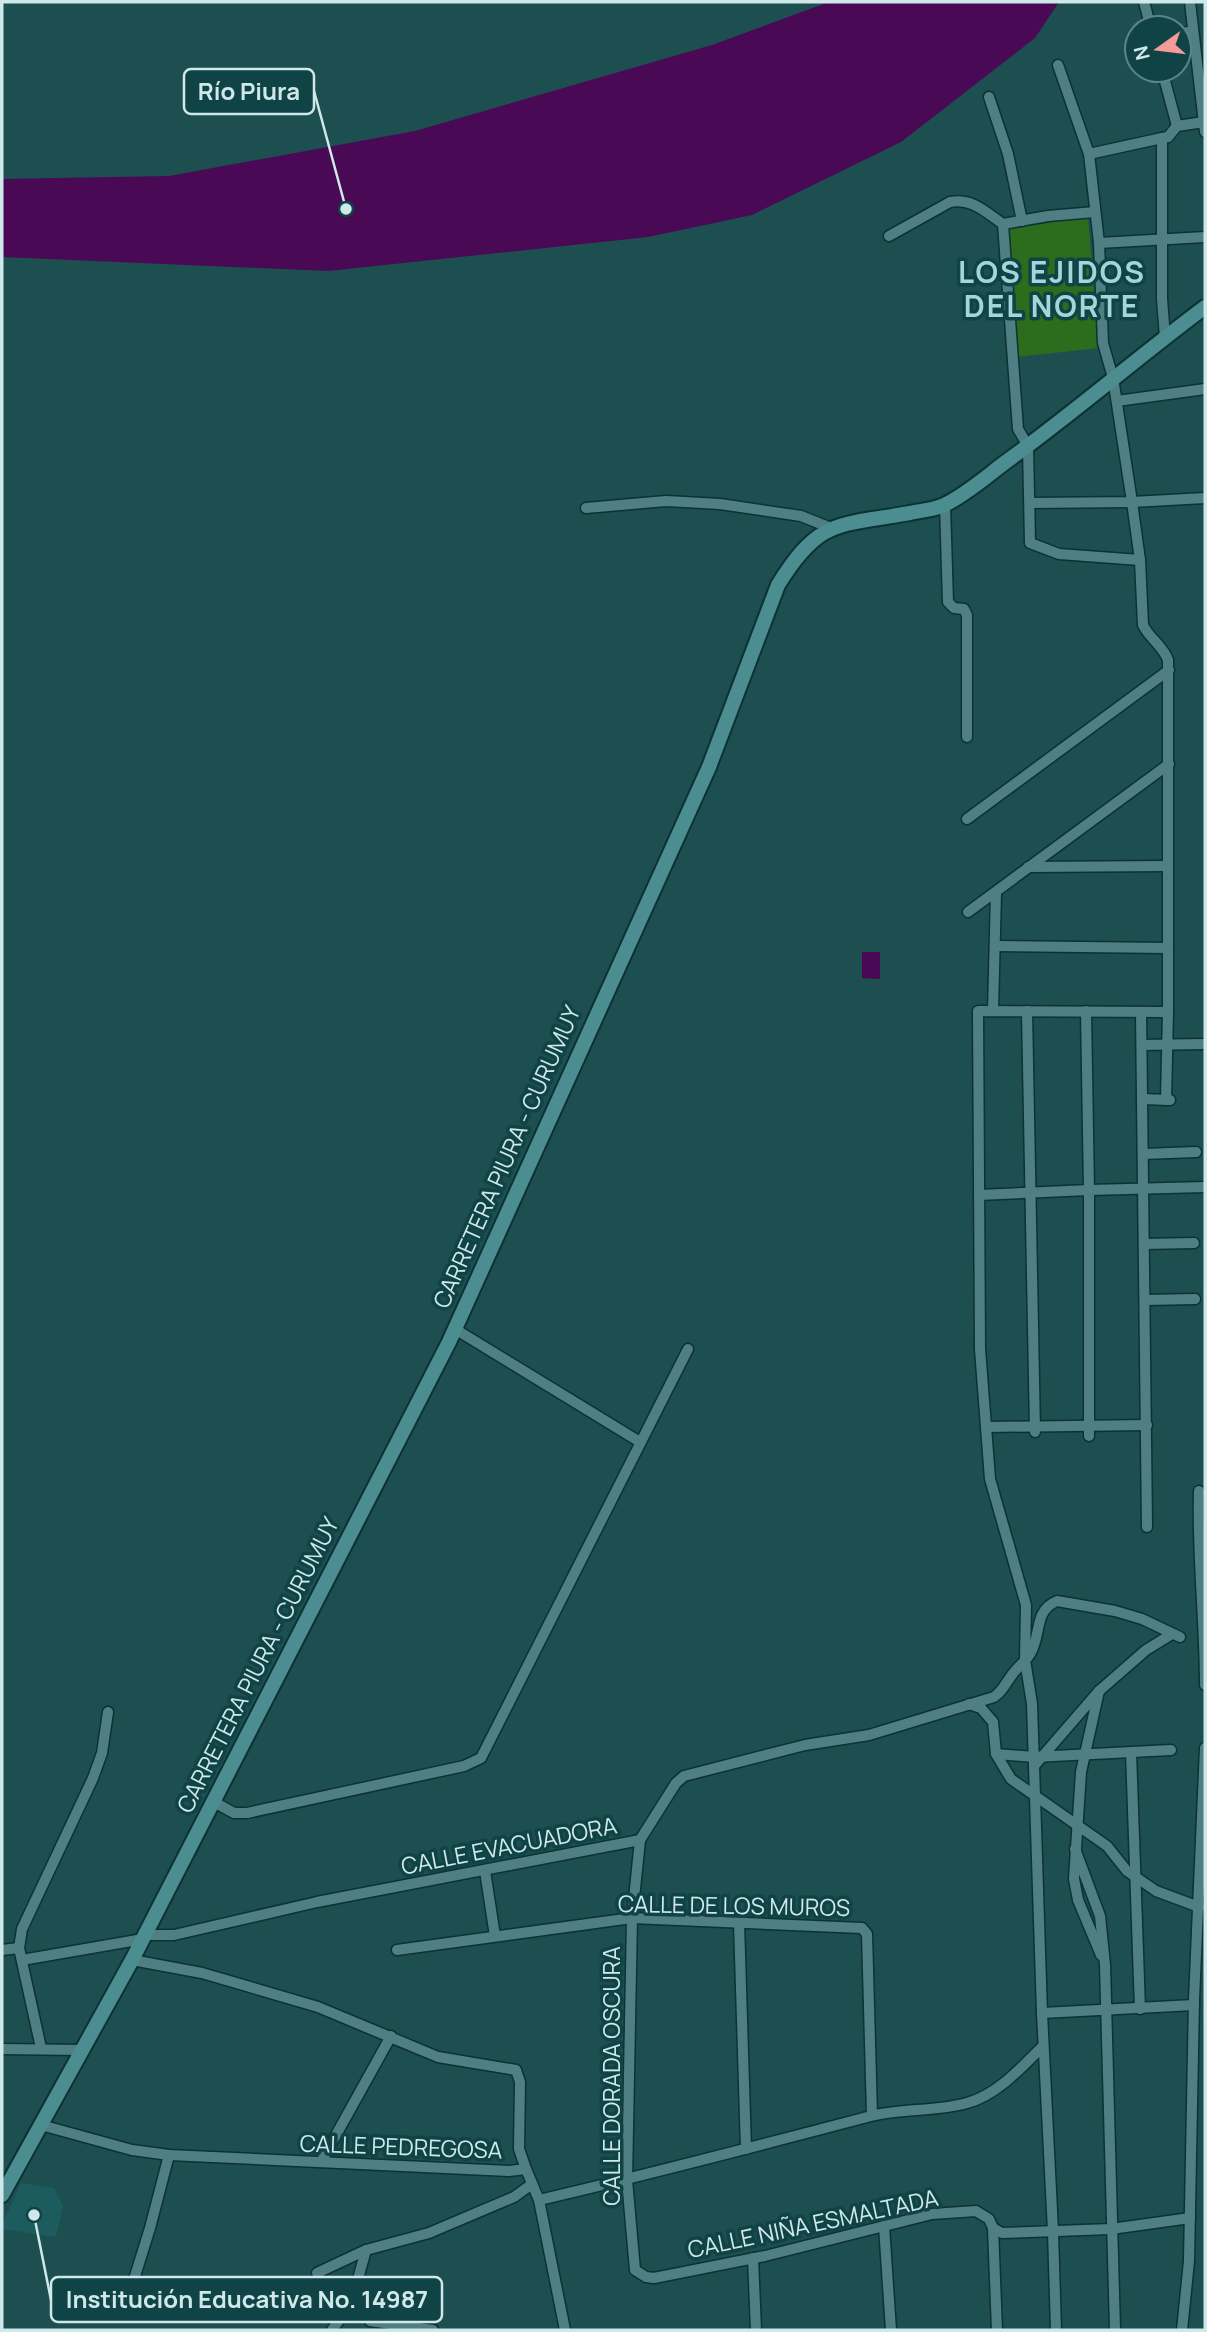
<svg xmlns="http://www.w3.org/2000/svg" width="1207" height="2332" font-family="Manrope,sans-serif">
<rect width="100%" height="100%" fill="#1d4e50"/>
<path fill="#1c5b5e" d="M21 2183 54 2188 63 2206 56 2237 2 2229V2225Z"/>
<path fill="#2c6c1d" d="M1088 216 1099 348 1017 357 1006 230Z"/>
<g fill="#490955">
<path d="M829 2H1059L1035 38 901 142 752 215 648 237 328 271 2 257V179L169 176 415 131 712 45Z"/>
<path d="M862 952H880V979L862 978Z"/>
</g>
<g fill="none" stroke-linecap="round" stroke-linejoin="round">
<defs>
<g id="street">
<path d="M1144 2 1151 28"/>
<path d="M1190 2 1205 132"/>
<path d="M1179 34 1193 31"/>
<path d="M1058 65 1089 154 1099 243 1103 343 1113 378 1132 502 1140 560 1143 625C1149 638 1163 646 1168 660V1012L1166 1100"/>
<path d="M1162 70 1177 126"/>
<path d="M989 97 1008 154 1022 221"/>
<path d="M1162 138V299L1165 337"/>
<path d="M1089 154 1162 138 1168 137 1177 126 1204 122"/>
<path d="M1003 224 1018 429 1028 446 1030 543 1059 554 1140 560"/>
<path d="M889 236 950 202C973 198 985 212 1003 224L1048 216 1095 212"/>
<path d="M1099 243 1205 237"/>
<path d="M1117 401 1205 389"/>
<path d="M1030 503 1132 502 1205 498"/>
<path d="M945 505 948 602 954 608 964 609 967 615V737"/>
<path d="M586 508 666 501 720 504 801 516 831 528"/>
<path d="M967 819 1169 670"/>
<path d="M1028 867 1167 866"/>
<path d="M968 912 1169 764"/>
<path d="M995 946 1168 948"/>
<path d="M993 1011 996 892"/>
<path d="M1027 1011 1035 1432"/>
<path d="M1141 1012 1147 1527"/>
<path d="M1142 1045 1203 1044"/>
<path d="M1142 1099 1170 1100"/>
<path d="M1143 1154 1196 1152"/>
<path d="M979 1195 1089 1190 1086 1011"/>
<path d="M1144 1244 1194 1243"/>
<path d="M1145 1300 1195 1299"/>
<path d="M455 1329 640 1442"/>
<path d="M986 1427 1147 1425"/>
<path d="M1089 1436V1190L1205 1187"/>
<path d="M1199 1491C1197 1556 1205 1620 1205 1685"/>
<path d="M1099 1691 1081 1772 1074 1879 1078 1900 1101 1955"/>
<path d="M969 1704 981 1708 993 1722 996 1754 1011 1779 1107 1846 1127 1871 1156 1891 1199 1907"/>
<path d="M1131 1752 1140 2009"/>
<path d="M996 1754 1034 1757 1171 1750"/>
<path d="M1034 1766 1099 1691 1146 1650 1172 1634"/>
<path d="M214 1802 234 1813H247L464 1766 481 1758 688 1349"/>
<path d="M640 1840 632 1918 627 2180 635 2270 646 2277 654 2278 765 2256 932 2214 976 2211 989 2219 993 2228 997 2330"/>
<path d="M1075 1849 1100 1916 1105 1965 1115 2330"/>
<path d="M485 1871 495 1936"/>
<path d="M739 1923 746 2149"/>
<path d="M144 1935H174L317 1902 640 1840 676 1783 684 1776 805 1745 869 1735 994 1697C1004 1690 1007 1680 1015 1671 1020 1665 1026 1661 1030 1654 1042 1635 1033 1611 1057 1601L1115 1611 1142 1619 1180 1637"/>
<path d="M2 1950 19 1948"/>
<path d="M397 1950 632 1918 862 1928 867 1934 872 2115"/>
<path d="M22 1960 143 1939"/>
<path d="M132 1960 202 1973 318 2007 438 2057 516 2070 520 2082 519 2149 526 2169"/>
<path d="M1042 2013 1194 2005"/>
<path d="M41 2048 19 1948 22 1929 93 1778 102 1753 108 1712"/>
<path d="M2 2049 82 2050"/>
<path d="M41 2125 132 2150 169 2155 509 2171 526 2169 539 2200C651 2174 761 2145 871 2116 902 2108 936 2112 967 2103 997 2095 1021 2068 1043 2046"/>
<path d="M321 2162 391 2036"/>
<path d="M539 2200 565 2330"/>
<path d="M884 2226 891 2330"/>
<path d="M993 2228 1002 2233 1111 2229 1190 2218"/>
<path d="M753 2258 756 2330"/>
<path d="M317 2273 366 2250"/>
<path d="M133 2282 193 2301"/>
<path d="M131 2289 150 2228 169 2155"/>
<path d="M370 2321 433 2330"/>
<path d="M332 2330 351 2304 366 2250 429 2233 514 2197 532 2184"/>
<path d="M1056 2330 1053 2231 1042 2013 1032 1704 1025 1660 1026 1605 990 1479 980 1349 978 1011 1168 1012"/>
<path d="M1182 2330 1189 2261 1194 2000 1205 1748"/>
</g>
<path id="secondary" d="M2 2195 132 1960 449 1342 709 767 778 585C820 517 839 526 910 513 921 510 936 510 946 504 968 493 988 475 1007 461 1075 412 1138 357 1205 307"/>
</defs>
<use href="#street" stroke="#0c3234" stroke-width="13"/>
<use href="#secondary" stroke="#0c3234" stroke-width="18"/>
<use href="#street" stroke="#4f7f82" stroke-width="10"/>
<use href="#secondary" stroke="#4b8d91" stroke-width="14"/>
</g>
<g text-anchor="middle" stroke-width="7" stroke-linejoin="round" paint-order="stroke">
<g font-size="23" fill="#cfe8e9" stroke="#104346">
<text transform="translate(507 1157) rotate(-66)" y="8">CARRETERA PIURA - CURUMUY</text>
<text transform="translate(258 1665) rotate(-63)" y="8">CARRETERA PIURA - CURUMUY</text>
<text transform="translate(509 1846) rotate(-11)" y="8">CALLE EVACUADORA</text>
<text transform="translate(734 1906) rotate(1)" y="8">CALLE DE LOS MUROS</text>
<text transform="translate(612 2076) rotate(-90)" y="8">CALLE DORADA OSCURA</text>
<text transform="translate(401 2147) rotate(2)" y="8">CALLE PEDREGOSA</text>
<text transform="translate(813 2224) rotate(-12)" y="8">CALLE NIÑA ESMALTADA</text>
</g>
<g font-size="30" font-weight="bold" letter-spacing="2" fill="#a3d6d9" stroke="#104346">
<text x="1052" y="283">LOS EJIDOS<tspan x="1052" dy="34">DEL NORTE</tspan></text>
</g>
</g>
<path fill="none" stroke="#cfe8e9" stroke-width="2.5" d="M346 209L314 91M34 2215L51 2300"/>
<g fill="#cfe8e9" stroke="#104346" stroke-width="2.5">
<circle cx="346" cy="209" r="7"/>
<circle cx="34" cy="2215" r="7"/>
</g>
<g fill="#104346" stroke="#cfe8e9" stroke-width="2.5">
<rect x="184" y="69" width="130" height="45" rx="7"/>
<rect x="51" y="2277" width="391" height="45" rx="7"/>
</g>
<g font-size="24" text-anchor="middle" font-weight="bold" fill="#cfe8e9">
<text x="249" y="100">Río Piura</text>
<text x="247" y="2308">Institución Educativa No. 14987</text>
</g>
<rect width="1207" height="2332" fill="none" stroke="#cfe8e9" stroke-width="7"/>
<g transform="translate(1158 49) rotate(256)"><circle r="33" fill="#104346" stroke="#5c8587" stroke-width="2"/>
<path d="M0-5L12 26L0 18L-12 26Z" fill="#f59b9a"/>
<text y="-10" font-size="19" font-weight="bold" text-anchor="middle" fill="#cfe8e9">N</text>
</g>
</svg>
